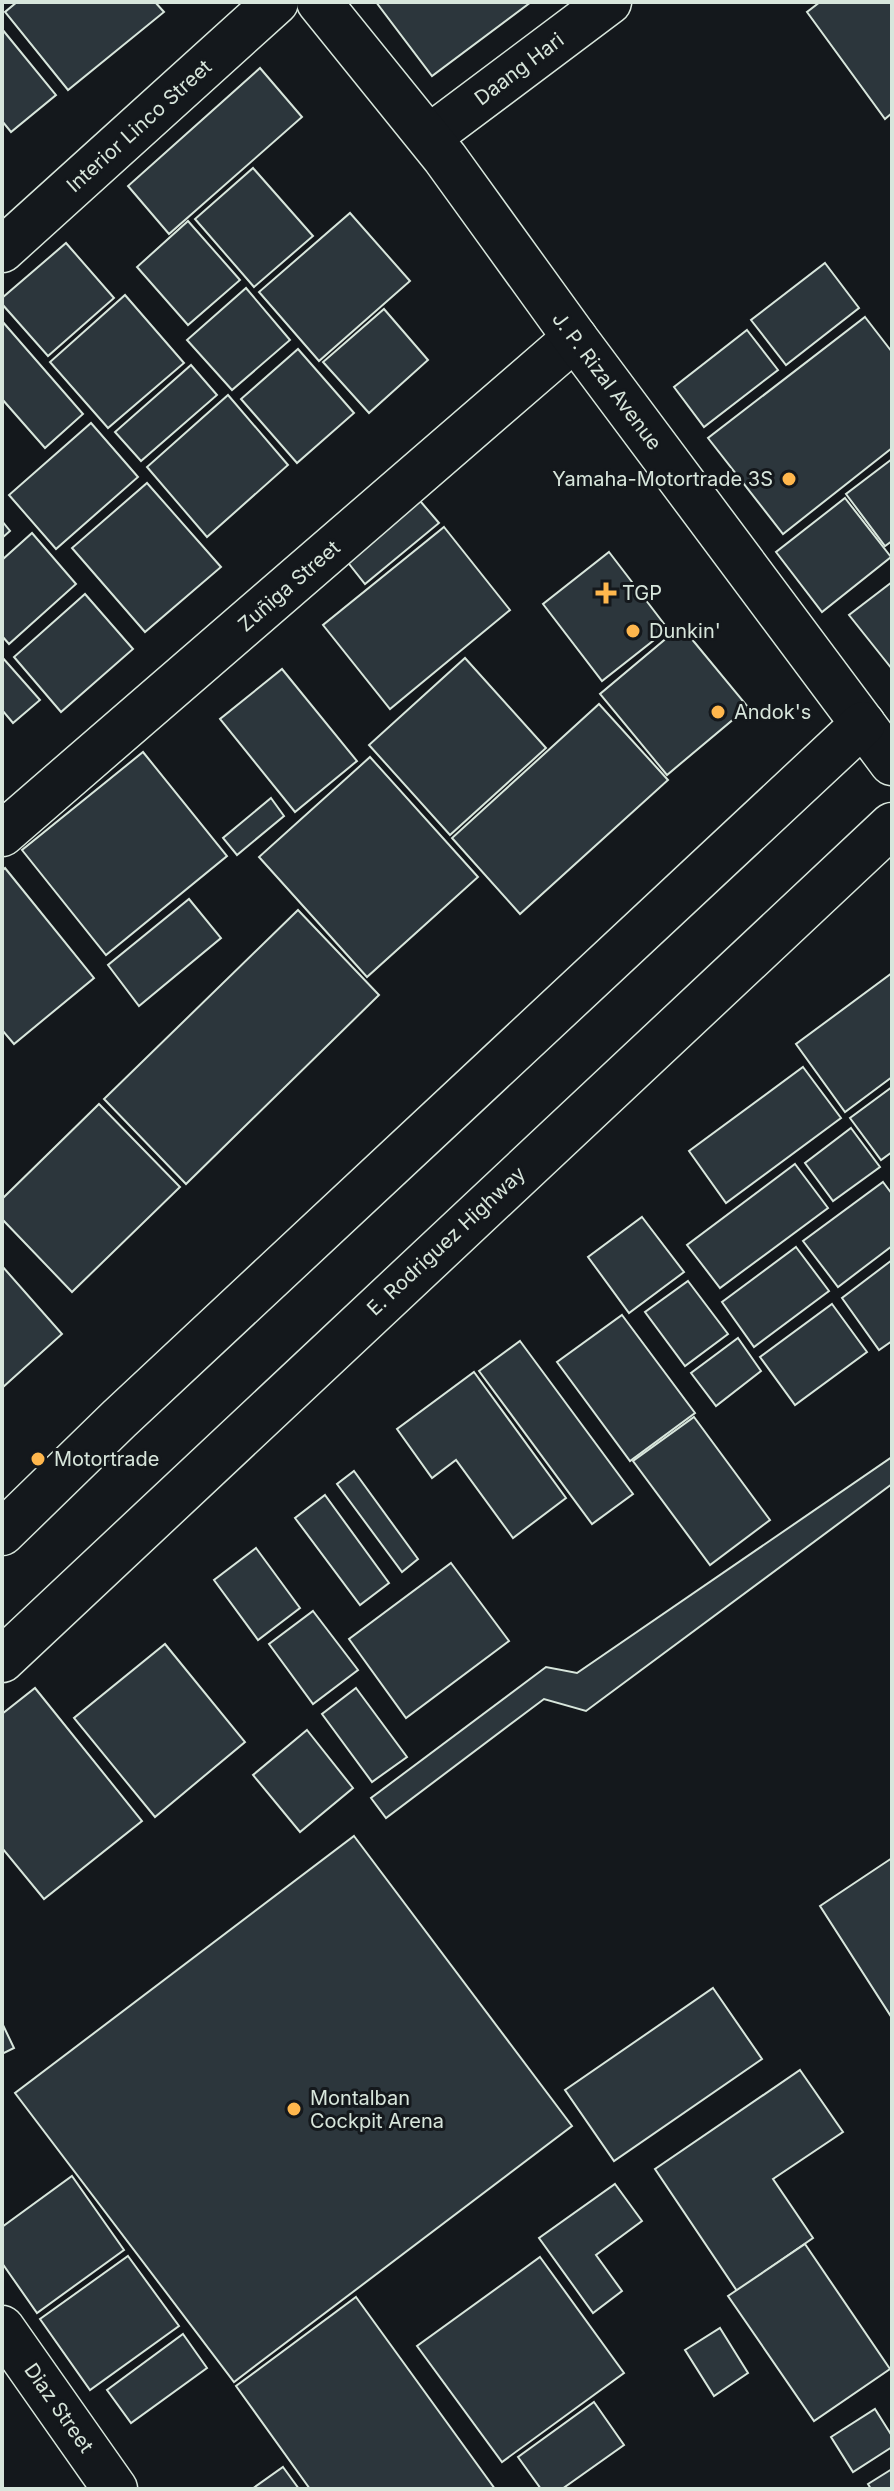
<svg xmlns="http://www.w3.org/2000/svg" width="894" height="2491" font-family="Inter,sans-serif">
<rect width="100%" height="100%" fill="#14181c"/>
<g fill="#2c363c" stroke="#d8e6dc" stroke-width="2">
<path d="M17 2H155L164 12 68 90 5 12Z"/>
<path d="M376 2H531L432 76Z"/>
<path d="M820 2H892V113L885 119 807 12Z"/>
<path d="M2 29 56 95 11 132 2 121Z"/>
<path d="M260 68 302 117 169 234 128 186Z"/>
<path d="M253 168 313 236 254 287 195 219Z"/>
<path d="M350 213 410 281 319 361 259 292Z"/>
<path d="M188 221 240 280 188 325 137 267Z"/>
<path d="M66 243 114 298 48 356 2 304V298Z"/>
<path d="M825 263 859 308 786 365 751 320Z"/>
<path d="M246 288 290 340 232 390 187 340Z"/>
<path d="M125 295 184 363 108 428 50 362Z"/>
<path d="M384 309 428 360 369 413 323 362Z"/>
<path d="M865 317 892 352V448L783 534 708 438Z"/>
<path d="M2 321 83 414 45 448 2 399Z"/>
<path d="M747 330 778 370 704 427 674 387Z"/>
<path d="M298 349 354 413 297 463 241 399Z"/>
<path d="M191 365 217 395 141 461 115 432Z"/>
<path d="M228 395 288 465 207 537 147 467Z"/>
<path d="M91 423 138 477 56 549 9 495Z"/>
<path d="M892 459V541L885 546 846 494Z"/>
<path d="M147 483 221 567 145 632 72 548Z"/>
<path d="M415 495 439 523 365 584 342 555Z"/>
<path d="M845 498 891 557 822 612 776 552Z"/>
<path d="M2 521 10 531 2 538Z"/>
<path d="M444 527 510 610 390 709 323 625Z"/>
<path d="M32 533 76 584 9 644 2 636V560Z"/>
<path d="M609 552 668 629 602 681 543 604Z"/>
<path d="M892 582V669L849 615Z"/>
<path d="M85 594 133 649 61 712 14 657Z"/>
<path d="M681 626 748 707 667 775 600 694Z"/>
<path d="M2 657 40 700 13 723 2 710Z"/>
<path d="M465 658 546 748 450 835 369 745Z"/>
<path d="M282 669 357 761 295 812 220 719Z"/>
<path d="M599 704 668 780 520 914 452 838Z"/>
<path d="M143 752 227 856 106 955 22 850Z"/>
<path d="M370 757 478 877 367 977 259 857Z"/>
<path d="M271 798 284 816 237 855 223 838Z"/>
<path d="M5 868 94 978 14 1044 2 1030V871Z"/>
<path d="M189 899 221 938 139 1006 108 965Z"/>
<path d="M298 910 379 995 186 1184 104 1099Z"/>
<path d="M892 973V1077L845 1112 796 1044Z"/>
<path d="M803 1067 841 1118 726 1203 689 1151Z"/>
<path d="M892 1087V1152L881 1160 850 1118Z"/>
<path d="M99 1104 180 1187 72 1292 2 1219V1199Z"/>
<path d="M851 1128 880 1167 833 1201 805 1163Z"/>
<path d="M795 1164 828 1208 720 1288 687 1245Z"/>
<path d="M883 1182 892 1194V1246L838 1287 803 1241Z"/>
<path d="M642 1217 684 1272 629 1313 588 1257Z"/>
<path d="M796 1247 829 1291 754 1347 722 1302Z"/>
<path d="M892 1260V1341L879 1350 842 1298Z"/>
<path d="M2 1266 62 1334 2 1388Z"/>
<path d="M688 1281 728 1334 685 1366 645 1312Z"/>
<path d="M832 1304 867 1352 795 1405 760 1357Z"/>
<path d="M622 1315 695 1413 630 1461 557 1362Z"/>
<path d="M738 1338 761 1371 716 1406 691 1373Z"/>
<path d="M520 1341 633 1494 592 1524 479 1371Z"/>
<path d="M474 1372 566 1498 513 1538 456 1460 432 1478 397 1429Z"/>
<path d="M694 1417 770 1520 710 1565 633 1461Z"/>
<path d="M892 1457V1484L586 1711 544 1699 386 1818 371 1798 546 1667 577 1673Z"/>
<path d="M354 1471 418 1559 402 1572 337 1484Z"/>
<path d="M325 1495 389 1583 360 1605 295 1518Z"/>
<path d="M256 1548 300 1608 258 1640 214 1580Z"/>
<path d="M451 1563 509 1641 406 1718 349 1639Z"/>
<path d="M313 1611 358 1670 313 1704 269 1644Z"/>
<path d="M165 1644 245 1742 155 1817 74 1718Z"/>
<path d="M35 1688 142 1821 44 1899 2 1848V1714Z"/>
<path d="M356 1688 407 1757 372 1782 322 1714Z"/>
<path d="M307 1730 353 1788 300 1832 253 1775Z"/>
<path d="M354 1836 572 2126 234 2382 15 2093Z"/>
<path d="M892 1858V2018L820 1906Z"/>
<path d="M713 1988 762 2059 614 2161 565 2090Z"/>
<path d="M2 2023 14 2048 2 2054Z"/>
<path d="M800 2070 843 2132 773 2179 813 2238 737 2291 655 2169Z"/>
<path d="M72 2176 124 2250 37 2313 2 2263V2227Z"/>
<path d="M615 2184 642 2221 596 2255 622 2291 593 2313 539 2238Z"/>
<path d="M805 2244 890 2369 814 2421 728 2296Z"/>
<path d="M128 2256 179 2326 90 2390 40 2319Z"/>
<path d="M540 2257 624 2373 502 2462 417 2346Z"/>
<path d="M356 2297 495 2489H310L236 2386Z"/>
<path d="M720 2328 748 2373 714 2396 685 2350Z"/>
<path d="M183 2334 207 2368 131 2423 107 2390Z"/>
<path d="M594 2402 624 2445 562 2489H541L518 2457Z"/>
<path d="M875 2409 892 2436V2447L853 2472 831 2437Z"/>
<path d="M283 2467 299 2489H252Z"/>
<path d="M892 2469V2489H871L868 2484Z"/>
</g>
<g fill="none" stroke-linecap="round" stroke-linejoin="round">
<defs>
<g id="minor">
<path d="M429 137 609 2"/>
<path d="M2 250 276 2"/>
<path d="M2 834 575 338"/>
<path d="M2 2328 115 2489"/>
</g>
<g id="major">
<path d="M319 2 445 158 575 338 892 763"/>
<path d="M2 1533 119 1419 863 724"/>
<path d="M2 1660 892 825"/>
</g>
</defs>
<use href="#minor" stroke="#d8e6dc" stroke-width="47"/>
<use href="#major" stroke="#d8e6dc" stroke-width="47"/>
<use href="#minor" stroke="#14181c" stroke-width="44"/>
<use href="#major" stroke="#14181c" stroke-width="44"/>
</g>
<g fill="#ffb74d" stroke="#14181c" stroke-width="3">
<circle cx="789" cy="479" r="8"/>
<path d="M602 581h8v8h8v8h-8v8h-8v-8h-8v-8h8z"/>
<circle cx="633" cy="631" r="8"/>
<circle cx="718" cy="712" r="8"/>
<circle cx="38" cy="1459" r="8"/>
<circle cx="294" cy="2109" r="8"/>
</g>
<g text-anchor="middle" stroke-width="6" stroke-linejoin="round" paint-order="stroke">
<g font-size="20" fill="#d8e6dc" stroke="#14181c">
<text transform="translate(519 69) rotate(-37)" y="7">Daang Hari</text>
<text transform="translate(139 126) rotate(-42)" y="7">Interior Linco Street</text>
<text transform="translate(607 381) rotate(53)" y="7">J. P. Rizal Avenue</text>
<text transform="translate(289 586) rotate(-41)" y="7">Zuñiga Street</text>
<text transform="translate(446 1241) rotate(-43)" y="7">E. Rodriguez Highway</text>
<text transform="translate(59 2408) rotate(55)" y="7">Diaz Street</text>
</g>
<g font-size="20" fill="#d8e6dc" stroke="#14181c" text-anchor="start">
<text x="773" y="486" text-anchor="end">Yamaha-Motortrade 3S</text>
<text x="622" y="600">TGP</text>
<text x="649" y="638">Dunkin'</text>
<text x="734" y="719">Andok's</text>
<text x="54" y="1466">Motortrade</text>
<text x="310" y="2105">Montalban<tspan x="310" dy="23">Cockpit Arena</tspan></text>
</g>
</g>
<rect width="894" height="2491" fill="none" stroke="#d8e6dc" stroke-width="8"/>
</svg>
